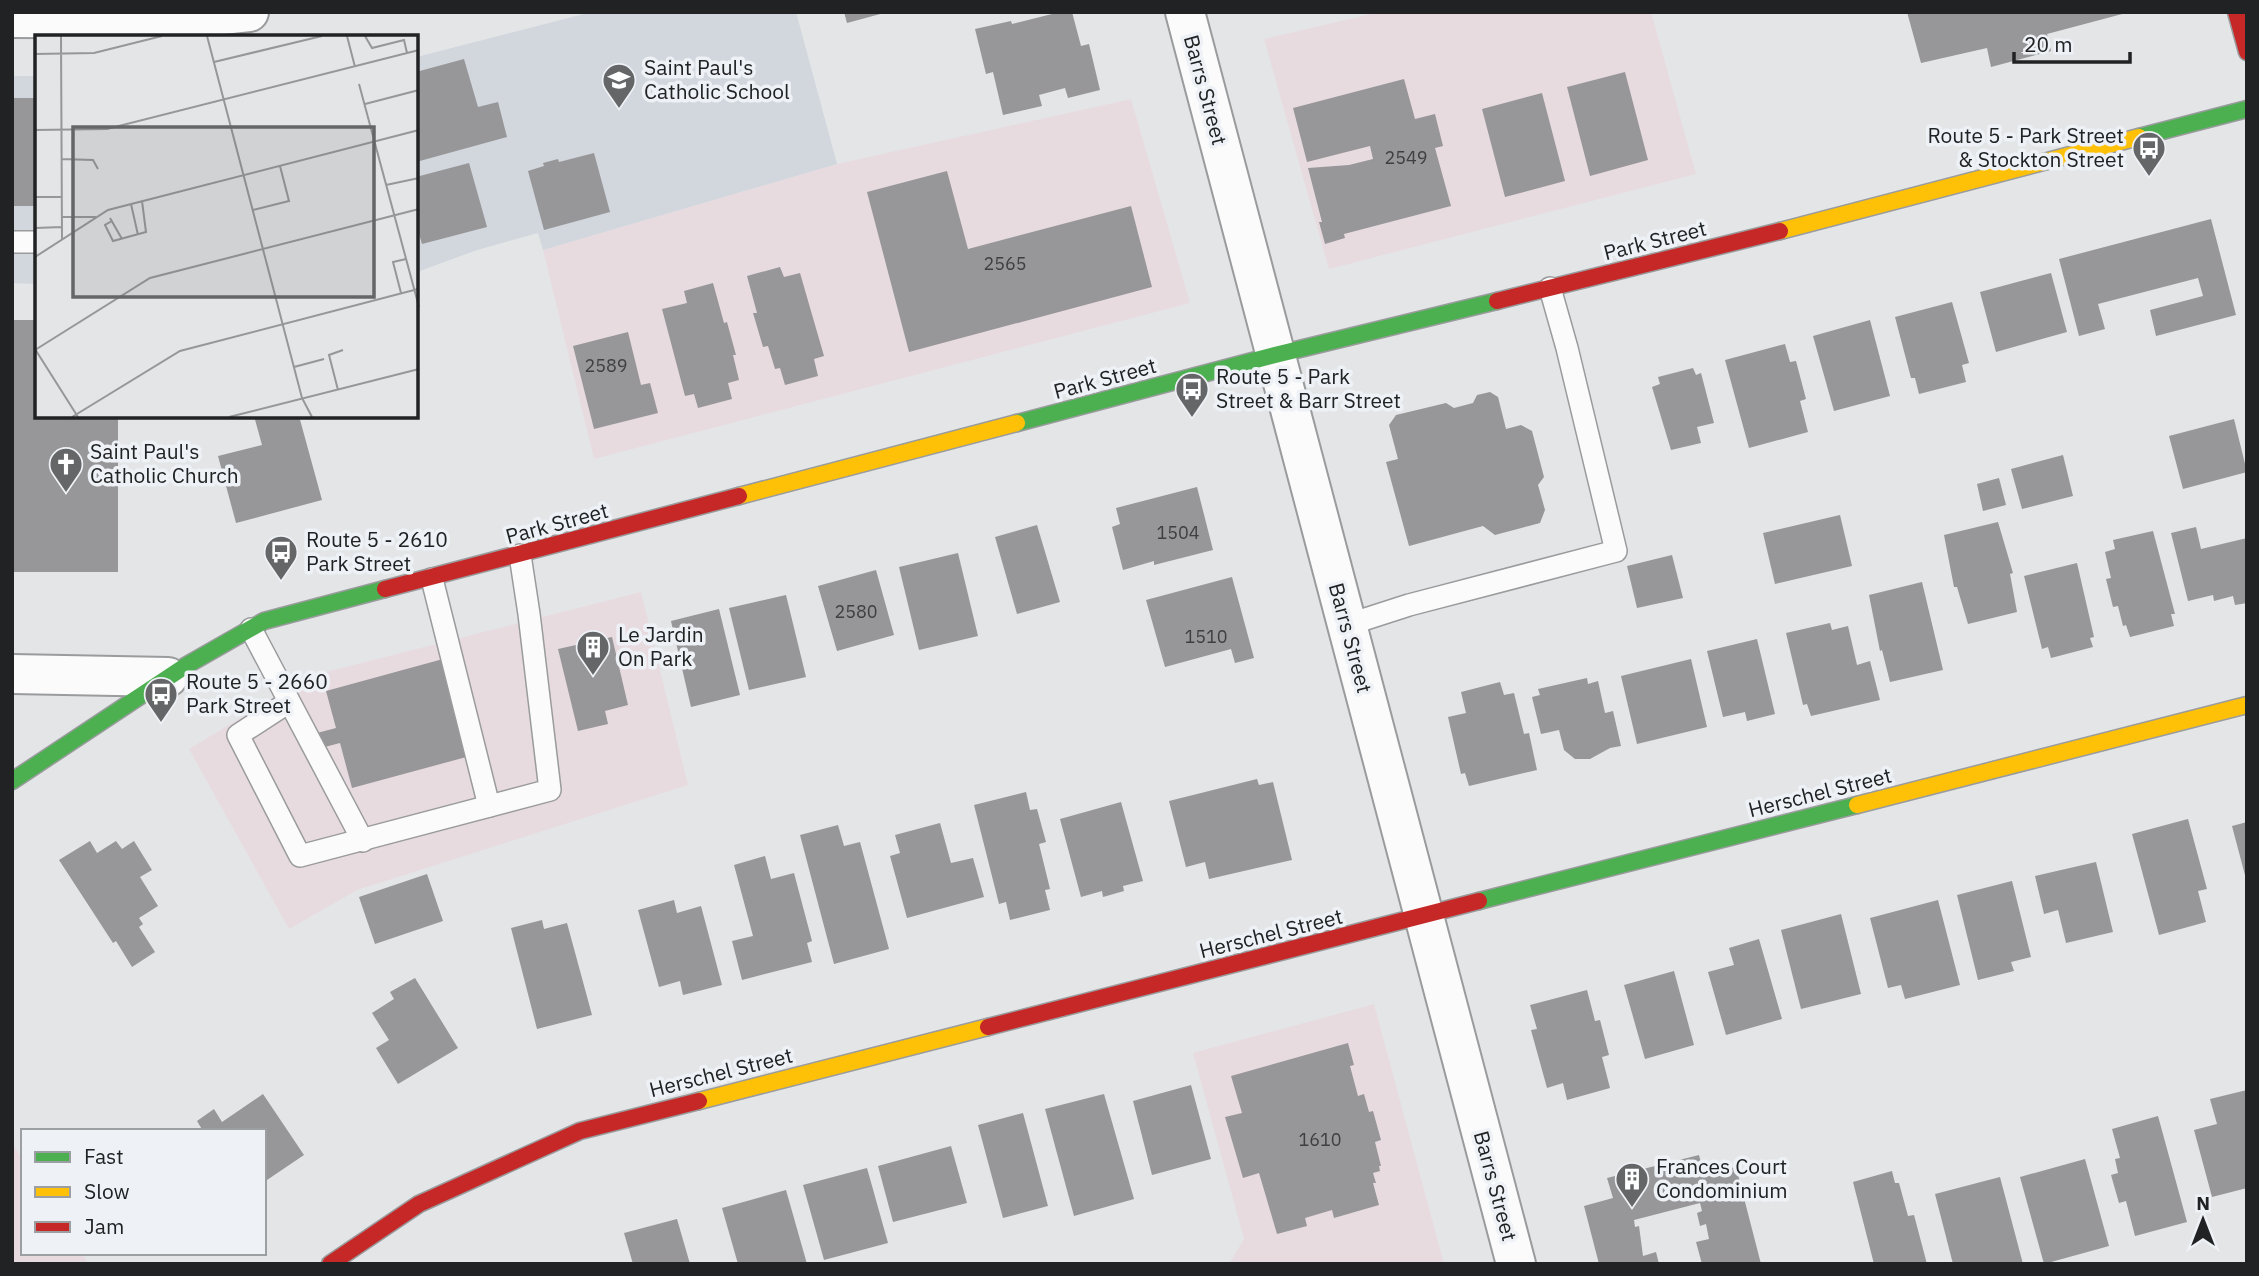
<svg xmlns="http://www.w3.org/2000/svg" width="2259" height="1276" font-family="'IBM Plex Sans',sans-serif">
<rect width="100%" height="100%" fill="#e3e5e7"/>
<g fill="#e8dbe0">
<path d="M1380 12H1651L1696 174 1329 269 1264 39Z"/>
<path d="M1131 99 1190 303 594 459 543 250 837 164Z"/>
<path d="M641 592 688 785 357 890 289 929 189 749 310 676Z"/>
<path d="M1374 1004 1444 1264H1229L1244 1239 1193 1053Z"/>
<path d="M13 1145 23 1160V1253H82L88 1264H12Z"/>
</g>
<g fill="#d2d6dd">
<path d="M592 12H796L837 164 543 250 538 233 477 250 417 272V57Z"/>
<path d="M12 76H37V284L12 283Z"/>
</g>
<g fill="#979698">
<path d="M844 12H884V13L847 23Z"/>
<path d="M1060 12H1072L1081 46 1089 44 1100 90 1068 98 1065 88 1039 95 1042 106 1003 115 993 72 986 74 975 29 1011 21 1012 24Z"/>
<path d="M1907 12H2126V13L2047 34 2051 51 1991 67 1987 48 1921 63Z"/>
<path d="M464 59 478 107 498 102 507 137 416 162V72Z"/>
<path d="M1625 72 1648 160 1590 176 1567 87Z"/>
<path d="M1404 79 1415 119 1435 114 1443 146 1435 148 1451 206 1344 234 1345 238 1325 244 1319 222H1322L1308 168 1349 165 1373 159 1370 146 1307 162 1293 108Z"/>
<path d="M1542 93 1565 181 1505 197 1482 109Z"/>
<rect x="12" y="98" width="25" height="108"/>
<path d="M594 153 610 212 544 230 528 171 544 166 543 163 558 159 559 162Z"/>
<path d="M469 163 487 227 422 244 416 224V177Z"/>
<path d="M947 171 968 249 1131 206 1152 287 909 352 867 192Z"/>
<path d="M2211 219 2236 315 2156 336 2150 310 2203 296 2198 278 2098 304 2105 329 2079 336 2059 259Z"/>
<path d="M780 267 784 277 800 273 824 356 814 359 818 376 785 385 780 368 775 369 768 346 763 347 753 313H757L747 276Z"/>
<path d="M2051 273 2067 332 1996 352 1980 292Z"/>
<path d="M713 283 724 323 727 322 736 355H733L739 380 728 383 732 399 698 408 694 394 685 396 662 309 687 303 684 291Z"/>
<path d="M1952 302 1969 363 1962 365 1966 382 1919 394 1915 378H1911L1895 317Z"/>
<path d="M13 320H37V416H118V572H14Z"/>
<path d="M1870 320 1890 396 1834 411 1813 336Z"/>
<path d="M628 332 641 385 650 383 658 413 594 429 573 346Z"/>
<path d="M1785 344 1790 362 1796 361 1806 399 1800 401 1808 432 1749 448 1725 360Z"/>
<path d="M1693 368 1696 375 1701 373 1714 423 1697 427 1701 443 1671 450 1652 387 1660 384 1658 377Z"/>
<path d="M1490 392 1498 397 1506 429 1521 425 1532 431 1544 477 1538 485 1545 510 1540 523 1495 535 1483 526 1409 546 1386 462 1398 459 1389 425 1396 415 1446 403 1454 408 1473 403 1477 395Z"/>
<path d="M254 416H299L322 500 236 523 218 456 262 445Z"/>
<path d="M2234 419 2247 472 2183 489 2169 436Z"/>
<path d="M2063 455 2073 496 2022 509 2011 469Z"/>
<path d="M1999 478 2006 505 1983 511 1977 484Z"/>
<path d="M1197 487 1213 550 1154 565V561L1123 570 1112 527 1120 524 1116 508Z"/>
<path d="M1840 515 1852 566 1775 584 1763 533Z"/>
<path d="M1998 522 2013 573 2010 574 2017 612 1968 624 1957 587H1954L1944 535Z"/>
<path d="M1037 525 1060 602 1017 614 995 537Z"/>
<path d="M2196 527 2201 549 2247 538V603L2235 605 2233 596 2214 601 2213 595 2188 601 2171 533Z"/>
<path d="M2153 531 2175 614H2171L2174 626 2130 637 2126 625 2123 626 2118 606 2113 607 2106 579 2111 578 2105 552 2115 549 2113 540Z"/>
<path d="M958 553 978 636 919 650 899 567Z"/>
<path d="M1672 555 1683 598 1637 608 1627 566Z"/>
<path d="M2077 563 2094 637 2090 638 2093 647 2051 658 2048 647 2042 649 2024 576Z"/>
<path d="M876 570 894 635 837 651 818 586Z"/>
<path d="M1232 577 1254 658 1235 663 1231 649 1165 667 1146 600Z"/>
<path d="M1922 582 1943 670 1890 682 1882 650 1880 651 1869 595Z"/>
<path d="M786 595 806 677 749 690 729 608Z"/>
<path d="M719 609 740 695 691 707 671 621Z"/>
<path d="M1830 623 1832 630 1848 626 1857 665 1870 661 1880 700 1811 716 1807 704 1803 705 1786 633Z"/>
<path d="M612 637 628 705 605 711 608 724 578 731 558 649Z"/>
<path d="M1757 639 1775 714 1747 721 1745 712 1723 717 1707 651Z"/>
<path d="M443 659 470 756 352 788 340 743 321 748 317 733 336 728 326 691Z"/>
<path d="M1691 659 1707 727 1637 744 1621 676Z"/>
<path d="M1587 678 1588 684 1598 681 1605 713 1613 711 1621 746 1610 748 1590 759H1575L1564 750 1559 730 1541 734 1532 697 1540 695 1538 689Z"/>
<path d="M1500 682 1504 695 1514 693 1524 734 1529 733 1537 770 1469 786 1465 773 1461 774 1448 717 1466 713 1461 692Z"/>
<path d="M1257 779 1259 785 1273 782 1292 860 1209 879 1205 862 1186 867 1169 801Z"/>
<path d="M1026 792 1030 810 1037 809 1046 842 1039 844 1050 889 1045 890 1050 910 1010 920 1006 902 999 904 974 805Z"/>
<path d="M1121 802 1143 881 1123 886 1124 891 1103 897 1102 891 1081 897 1060 819Z"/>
<path d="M2188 819 2207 889 2198 891 2206 922 2159 935 2132 834Z"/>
<path d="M2247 822V879H2246L2232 826Z"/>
<path d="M940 823 951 863 973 858 984 897 907 918 890 856 900 853 895 835Z"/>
<path d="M838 825 844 846 860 842 889 949 834 964 800 835Z"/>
<path d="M90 841 97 853 116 841 122 849 134 841 152 870 140 877 158 906 139 918 143 924 139 927 155 952 132 967 116 941 113 943 59 860Z"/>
<path d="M765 856 771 879 794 873 812 941 807 943 812 962 742 980 732 941 753 936 734 865Z"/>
<path d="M2096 862 2113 932 2066 943 2058 910 2044 914 2035 876Z"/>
<path d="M427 874 443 921 375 944 359 897Z"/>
<path d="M2012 881 2031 957 2011 962 2014 971 1978 980 1957 895Z"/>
<path d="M674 900 677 913 701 906 722 985 683 995 680 981 659 987 638 910Z"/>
<path d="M1938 900 1960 985 1905 999 1901 985 1888 988 1870 918Z"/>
<path d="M1841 914 1861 994 1801 1009 1781 930Z"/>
<path d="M542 920 544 929 567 923 592 1015 537 1029 511 928Z"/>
<path d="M1759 939 1782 1019 1726 1035 1708 972 1734 965 1729 948Z"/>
<path d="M1674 971 1694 1045 1645 1059 1624 985Z"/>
<path d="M415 978 458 1048 398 1084 376 1048 389 1040 372 1013 394 999 390 992Z"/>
<path d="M1587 990 1595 1021 1600 1020 1609 1055 1602 1057 1610 1088 1567 1100 1563 1083 1547 1088 1531 1030 1537 1029 1530 1005Z"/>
<path d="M1348 1043 1354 1065 1350 1066 1358 1096 1364 1094 1369 1112 1373 1111 1381 1140 1375 1142 1381 1166H1379L1380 1171 1373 1173 1376 1183H1373L1379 1205 1334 1218 1332 1210 1305 1218 1307 1226 1277 1234 1259 1173 1243 1178 1225 1117 1242 1113 1231 1076Z"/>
<path d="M1191 1085 1211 1159 1152 1175 1133 1101Z"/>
<path d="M2247 1090V1188L2212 1197 2194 1130 2217 1124 2210 1099Z"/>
<path d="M263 1094 304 1155 264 1182V1131H203L197 1121 214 1109 222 1122Z"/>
<path d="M1104 1094 1134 1199 1074 1216 1045 1109Z"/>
<path d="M1023 1113 1048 1206 1003 1218 978 1125Z"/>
<path d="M2158 1116 2187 1222 2135 1236 2126 1201 2119 1203 2111 1175 2118 1173 2115 1159 2120 1158 2112 1129Z"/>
<path d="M951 1146 967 1203 893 1222 878 1166Z"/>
<path d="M1699 1155 1704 1175 1736 1167 1761 1264H1715V1262L1702 1264 1696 1242 1709 1239 1706 1224 1700 1226 1697 1213 1702 1211 1700 1203 1634 1220 1635 1227 1639 1226 1643 1256 1656 1252 1659 1264H1599L1584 1206 1613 1198 1607 1178Z"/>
<path d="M2085 1159 2109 1246 2044 1264 2020 1177Z"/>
<path d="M867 1168 888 1243 824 1260 803 1185Z"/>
<path d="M1892 1171 1895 1183H1899L1908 1216 1914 1215 1927 1264H1874L1853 1182Z"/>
<path d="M2000 1177 2023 1264H1953L1935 1194Z"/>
<path d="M786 1190 807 1264H738L722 1208Z"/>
<path d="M677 1219 690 1264H633L624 1233Z"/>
</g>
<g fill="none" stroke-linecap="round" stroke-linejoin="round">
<defs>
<g id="lane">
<path d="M12 242H37"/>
<path d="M432 579 489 806"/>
<path d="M1347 625 1409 605 1616 551 1567 348 1550 288"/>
<path d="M251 629 363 841"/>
<path d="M289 702 238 735 300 856 550 790 529 614 520 555"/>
</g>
<g id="street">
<path d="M1185 12 1516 1264"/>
<path d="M12 18 185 19 249 12"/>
<path d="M12 674 168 677"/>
</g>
<g id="fast">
<path d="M2139 137 2247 109"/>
<path d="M1017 423 1275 355 1497 301"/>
<path d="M12 781 187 665 264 621 385 589"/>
<path d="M1479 901 1857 805"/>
</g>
<g id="slow">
<path d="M1780 231 2139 137"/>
<path d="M739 496 1017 423"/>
<path d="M1857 805 2247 705"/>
<path d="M699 1101 988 1027"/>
</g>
<g id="jam">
<path d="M2236 12 2247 52"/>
<path d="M1497 301 1780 231"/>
<path d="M385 589 739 496"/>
<path d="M988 1027 1479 901"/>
<path d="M330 1264 419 1204 580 1131 699 1101"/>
</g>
</defs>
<use href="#lane" stroke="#9a9b9d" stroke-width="24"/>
<use href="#street" stroke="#9a9b9d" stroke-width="42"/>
<use href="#fast" stroke="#9a9b9d" stroke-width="19"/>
<use href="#slow" stroke="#9a9b9d" stroke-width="19"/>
<use href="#jam" stroke="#9a9b9d" stroke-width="19"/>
<use href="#lane" stroke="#fbfbfb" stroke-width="21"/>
<use href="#street" stroke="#fbfbfb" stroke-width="38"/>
<use href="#fast" stroke="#4caf50" stroke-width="16"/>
<use href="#slow" stroke="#ffc107" stroke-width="16"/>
<use href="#jam" stroke="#c62828" stroke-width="16"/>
</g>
<defs>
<symbol id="school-pin" viewBox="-11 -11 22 30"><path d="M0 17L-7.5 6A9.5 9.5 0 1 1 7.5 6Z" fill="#656668" stroke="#eef2f6"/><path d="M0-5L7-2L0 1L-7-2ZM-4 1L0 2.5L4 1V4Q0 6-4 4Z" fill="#fff"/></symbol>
<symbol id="bus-pin" viewBox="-11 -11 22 30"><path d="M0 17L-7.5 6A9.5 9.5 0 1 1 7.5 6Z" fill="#656668" stroke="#eef2f6"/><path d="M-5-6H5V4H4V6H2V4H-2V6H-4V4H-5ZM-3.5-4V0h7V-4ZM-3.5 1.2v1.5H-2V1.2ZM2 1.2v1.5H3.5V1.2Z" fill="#fff"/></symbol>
<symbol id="church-pin" viewBox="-11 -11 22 30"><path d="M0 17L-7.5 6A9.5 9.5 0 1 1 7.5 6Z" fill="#656668" stroke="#eef2f6"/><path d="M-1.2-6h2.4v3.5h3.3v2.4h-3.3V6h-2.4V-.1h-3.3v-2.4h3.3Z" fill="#fff"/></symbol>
<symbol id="building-pin" viewBox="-11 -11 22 30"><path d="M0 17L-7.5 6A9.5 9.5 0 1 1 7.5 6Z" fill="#656668" stroke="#eef2f6"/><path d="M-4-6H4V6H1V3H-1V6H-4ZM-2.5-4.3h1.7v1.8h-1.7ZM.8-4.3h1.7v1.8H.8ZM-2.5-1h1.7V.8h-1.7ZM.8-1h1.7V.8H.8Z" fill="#fff"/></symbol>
</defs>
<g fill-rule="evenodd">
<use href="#school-pin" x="600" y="61" width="38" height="52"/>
<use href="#bus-pin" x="2130" y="129" width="38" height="52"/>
<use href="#bus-pin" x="1173" y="370" width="38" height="52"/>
<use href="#church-pin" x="47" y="445" width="38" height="52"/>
<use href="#bus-pin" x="262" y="533" width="38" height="52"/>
<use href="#building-pin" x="574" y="628" width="38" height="52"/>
<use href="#bus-pin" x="142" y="675" width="38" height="52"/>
<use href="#building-pin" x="1613" y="1160" width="38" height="52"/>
</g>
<g text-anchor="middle" stroke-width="7" stroke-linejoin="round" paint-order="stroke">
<g font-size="18" fill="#3e3f40">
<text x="1406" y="164">2549</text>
<text x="1005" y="270">2565</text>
<text x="606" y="372">2589</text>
<text x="1178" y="539">1504</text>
<text x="856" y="618">2580</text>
<text x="1206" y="643">1510</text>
<text x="1320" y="1146">1610</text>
</g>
<g font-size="21" fill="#212223" stroke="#eef2f6" text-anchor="start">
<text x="644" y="75">Saint Paul's<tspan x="644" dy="24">Catholic School</tspan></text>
<text x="2124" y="143" text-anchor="end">Route 5 - Park Street<tspan x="2124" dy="24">&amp; Stockton Street</tspan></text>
<text x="1216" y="384">Route 5 - Park<tspan x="1216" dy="24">Street &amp; Barr Street</tspan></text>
<text x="90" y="459">Saint Paul's<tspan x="90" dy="24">Catholic Church</tspan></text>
<text x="306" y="547">Route 5 - 2610<tspan x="306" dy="24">Park Street</tspan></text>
<text x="618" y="642">Le Jardin<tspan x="618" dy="24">On Park</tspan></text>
<text x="186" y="689">Route 5 - 2660<tspan x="186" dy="24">Park Street</tspan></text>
<text x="1656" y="1174">Frances Court<tspan x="1656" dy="24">Condominium</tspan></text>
</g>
<g font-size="21" fill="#212223" stroke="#eef2f6">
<text transform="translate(1205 90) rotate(75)" y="7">Barrs Street</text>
<text transform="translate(1655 241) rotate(-14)" y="7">Park Street</text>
<text transform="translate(1105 379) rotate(-15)" y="7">Park Street</text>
<text transform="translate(557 524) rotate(-15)" y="7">Park Street</text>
<text transform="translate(1350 638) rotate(75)" y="7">Barrs Street</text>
<text transform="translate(1820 793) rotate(-14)" y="7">Herschel Street</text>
<text transform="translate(1271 934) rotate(-14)" y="7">Herschel Street</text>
<text transform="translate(721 1073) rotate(-14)" y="7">Herschel Street</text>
<text transform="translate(1495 1186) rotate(75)" y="7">Barrs Street</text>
</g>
</g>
<g transform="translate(35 35)">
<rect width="383" height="383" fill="#e3e5e7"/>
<path fill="none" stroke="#959799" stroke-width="2" d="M26 1 27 205M172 1 267 363 277 382M312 1 320 32M330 1 337 13 369 5 372 18M0 19 59 18 127 1M179 27 287 1M324 49 384 272M330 69 384 55M0 95 72 94 384 15M26 124 58 125 63 134M351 150 384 143M0 162H26M96 169 103 200M218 175 254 166 245 131M26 182H61M75 183 87 204M77 186 70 190 78 206 111 197 107 166M0 193 27 192M0 222 73 175 384 95M366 258 358 227 371 224M0 314 43 382M0 315 115 243 384 174M259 332 289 324M303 355 294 320 308 315M37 382 145 316 383 254M194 382 384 334"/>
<path fill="#656668" fill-opacity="0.15" stroke="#656668" stroke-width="3.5" d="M38 92H339V262H38Z"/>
<rect width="383" height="383" fill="none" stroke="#212223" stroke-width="3.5"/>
</g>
<rect width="2259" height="1276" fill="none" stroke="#212223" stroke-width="28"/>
<rect x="21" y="1129" width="245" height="126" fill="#eef2f6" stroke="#9c9fa2" stroke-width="2"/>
<rect x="35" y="1152" width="35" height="10" fill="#4caf50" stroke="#9c9fa2" stroke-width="2"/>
<text x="84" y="1164" font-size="21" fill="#212223">Fast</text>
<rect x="35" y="1187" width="35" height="10" fill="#ffc107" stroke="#9c9fa2" stroke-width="2"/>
<text x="84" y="1199" font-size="21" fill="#212223">Slow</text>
<rect x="35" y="1222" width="35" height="10" fill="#c62828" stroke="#9c9fa2" stroke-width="2"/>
<text x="84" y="1234" font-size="21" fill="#212223">Jam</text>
<g transform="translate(2203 1220)" stroke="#eef2f6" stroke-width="5" paint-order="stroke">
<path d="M0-5L12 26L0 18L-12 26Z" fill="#212223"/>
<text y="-10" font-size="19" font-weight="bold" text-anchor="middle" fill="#212223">N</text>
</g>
<path d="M2014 52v10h116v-10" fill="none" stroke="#212223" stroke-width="3.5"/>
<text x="2024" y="52" font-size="21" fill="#212223" stroke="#eef2f6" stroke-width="5" paint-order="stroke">20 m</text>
</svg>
